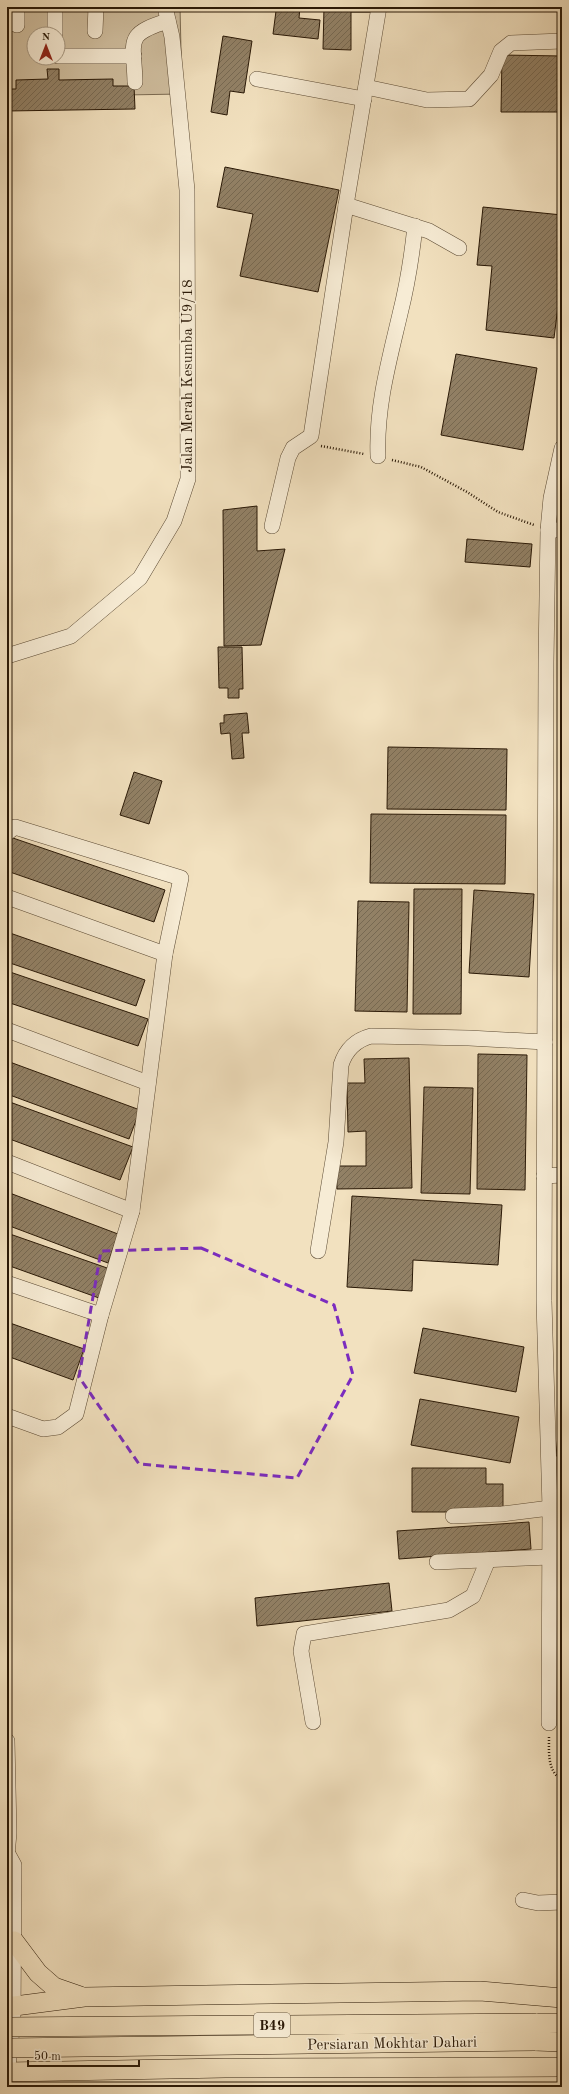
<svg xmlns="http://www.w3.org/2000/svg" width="569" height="2094" font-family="'Old Standard TT',serif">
<defs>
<pattern id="building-hatch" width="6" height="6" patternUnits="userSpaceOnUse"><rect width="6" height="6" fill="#928166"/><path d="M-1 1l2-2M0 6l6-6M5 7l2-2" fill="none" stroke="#776952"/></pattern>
</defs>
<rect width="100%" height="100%" fill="#f2e1bf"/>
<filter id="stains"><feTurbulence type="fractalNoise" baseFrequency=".005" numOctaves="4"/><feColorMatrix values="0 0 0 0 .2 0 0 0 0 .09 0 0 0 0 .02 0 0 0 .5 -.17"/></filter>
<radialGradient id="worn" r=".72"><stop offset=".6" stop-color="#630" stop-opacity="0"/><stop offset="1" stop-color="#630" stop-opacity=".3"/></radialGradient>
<path fill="#d0bfa0" stroke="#7c6c53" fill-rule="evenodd" d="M7 7H180L182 94 7 97ZM34 34H58V58H34Z"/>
<g fill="url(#building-hatch)" stroke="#291806">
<path d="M259 7H300L299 18 320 20 318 39 273 34 276 11 258 10Z"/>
<path d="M324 7H370V12H351V50L323 49Z"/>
<path d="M223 36 252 41 244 93 230 91 227 115 211 112Z"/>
<path d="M502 55 562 56V112H501Z"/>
<path d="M47 69H59V80L113 79V86H134L135 109 7 111V89H16V80L48 79Z"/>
<path d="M225 167 339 190 318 292 240 276 253 214 217 207Z"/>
<path d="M483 207 562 215V274L554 338 486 330 492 266 477 265Z"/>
<path d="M456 354 537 368 523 450 441 435Z"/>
<path d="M257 506V551L285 549 261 645 224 646 223 510Z"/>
<path d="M467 539 532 544 530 567 465 562Z"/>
<path d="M218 647H242L243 689H239V698H228V688H219Z"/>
<path d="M247 713 249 733H242L244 758 232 759 230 733 221 734 220 723H224V715Z"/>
<path d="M388 747 507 749 506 810 387 809Z"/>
<path d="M134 772 162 781 149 824 120 815Z"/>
<path d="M371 814 506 815 505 884 370 883Z"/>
<path d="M10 837 165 890 154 922 7 871V846Z"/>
<path d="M414 889H462L461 1014H413Z"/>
<path d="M474 890 534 894 529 977 469 973Z"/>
<path d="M358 901 409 902 407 1012 355 1011Z"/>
<path d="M7 932 145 980 136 1006 7 962Z"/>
<path d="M7 971 148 1019 138 1046 7 1002Z"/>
<path d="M478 1054 527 1055 525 1190 477 1189Z"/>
<path d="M409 1058 412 1188 337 1189 336 1166H366V1131L348 1132 347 1083H365L364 1059Z"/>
<path d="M7 1061 140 1110 129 1139 7 1094Z"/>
<path d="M424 1087 473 1088 470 1194 421 1193Z"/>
<path d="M7 1101 133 1147 120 1180 7 1138Z"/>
<path d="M7 1192 118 1234 108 1263 7 1225Z"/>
<path d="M352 1196 502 1205 498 1265 413 1260 412 1291 347 1287Z"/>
<path d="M7 1233 110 1269 99 1298 7 1265Z"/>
<path d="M7 1322 84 1349 73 1380 7 1356Z"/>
<path d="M423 1328 524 1347 516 1392 414 1373Z"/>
<path d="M420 1399 519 1417 510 1463 411 1445Z"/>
<path d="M561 1404 562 1455 556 1456Z"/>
<path d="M558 1463H562V1496H561Z"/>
<path d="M412 1468H486V1484H503V1512H412Z"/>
<path d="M529 1522 531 1549 399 1559 397 1531Z"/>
<path d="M389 1583 392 1611 257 1626 255 1598Z"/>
</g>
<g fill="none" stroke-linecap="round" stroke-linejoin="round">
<defs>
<g id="minor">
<path d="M17 7V25"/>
<path d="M95 31 96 7"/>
<path d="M55 34V7"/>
<path d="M58 56H134"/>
<path d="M257 79 364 99"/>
<path d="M135 82C134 41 124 34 168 21"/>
<path d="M366 87 427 100 469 99 491 75 501 51 511 43 562 41"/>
<path d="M346 205 429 231 459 248"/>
<path d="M378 456C376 407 389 361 400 314 407 286 412 255 415 226"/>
<path d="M272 526 288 458 293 448 311 436 346 205 379 7"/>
<path d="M548 530H562"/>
<path d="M7 656 71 636 140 578 174 521 188 479 187 190 172 37 165 7"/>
<path d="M7 833 15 827 181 878 165 954 132 1211 101 1315 76 1414 58 1427 43 1429 7 1416"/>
<path d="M7 897 165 954"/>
<path d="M7 1030 148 1083"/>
<path d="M7 1162 132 1211"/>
<path d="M544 1176 562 1175"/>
<path d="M318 1251 336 1142 341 1065C346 1049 356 1040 371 1036L469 1038 545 1042"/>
<path d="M7 1283 101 1315"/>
<path d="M453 1516 502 1514 550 1508"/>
<path d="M437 1562 550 1557"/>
<path d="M313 1722 301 1651 304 1634 449 1610 473 1596 488 1560"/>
<path d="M549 1723 550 1508 544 1301 546 662 548 530 551 498 562 448"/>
<path d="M7 1741 9 1833 7 1855"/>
<path d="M523 1900 538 1903 562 1902"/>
<path d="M7 2075 13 2021 14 1865 8 1854"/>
</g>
<g id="major">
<path d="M14 1941 38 1973 54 1987 80 1996"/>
<path d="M7 2007 84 1997 205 1995 480 1991 562 1998"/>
<path d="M536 2023H562"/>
<path d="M535 2041 562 2042"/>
<path d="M7 2072 225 2068 562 2067"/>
</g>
</defs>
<use href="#minor" stroke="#5b4a34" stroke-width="16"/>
<use href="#major" stroke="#291806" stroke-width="20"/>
<g stroke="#291806" stroke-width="2.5" stroke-dasharray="1 2" stroke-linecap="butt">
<path d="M321 446 364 454"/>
<path d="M392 460 421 467 467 492 498 512 534 525"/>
<path d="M549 1737C549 1752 547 1771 562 1780"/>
</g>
<use href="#minor" stroke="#f7ecd5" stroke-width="15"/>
<use href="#major" stroke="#f2e1bf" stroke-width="19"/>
<defs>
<g id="major-bridge">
<path d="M7 2027 536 2023"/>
<path d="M7 2048 535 2041"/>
</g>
</defs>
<use href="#major-bridge" stroke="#291806" stroke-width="20" stroke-linecap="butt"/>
<use href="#major-bridge" stroke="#f2e1bf" stroke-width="19"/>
</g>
<path fill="none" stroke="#7b2cbf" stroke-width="3" stroke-dasharray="8 5" stroke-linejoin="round" d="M201 1248 334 1305 353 1375 297 1478 139 1464 79 1377 101 1251Z"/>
<g text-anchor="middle" stroke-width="3" stroke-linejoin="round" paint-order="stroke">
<rect fill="#f7ecd5" stroke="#675844" stroke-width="1" x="254" y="2013" width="36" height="24" rx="3"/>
<g font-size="14" font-weight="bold" fill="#291806">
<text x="272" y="2030">B49</text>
</g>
<g font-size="15" fill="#291806" stroke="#f7ecd5">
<text transform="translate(187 376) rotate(-90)" y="5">Jalan Merah Kesumba U9/18</text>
<text transform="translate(392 2043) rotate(-1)" y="5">Persiaran Mokhtar Dahari</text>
</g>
</g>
<rect width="569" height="2094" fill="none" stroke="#f2e1bf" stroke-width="24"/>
<rect x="8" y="8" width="553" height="2078" fill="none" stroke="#291806" stroke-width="2"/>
<rect x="12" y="12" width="545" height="2070" fill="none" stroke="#291806"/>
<g transform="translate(46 46)"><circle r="19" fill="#f7ecd5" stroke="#a59782"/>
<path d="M0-3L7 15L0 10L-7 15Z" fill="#8f2418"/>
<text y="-6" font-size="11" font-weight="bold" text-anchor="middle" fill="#291806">N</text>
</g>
<path d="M28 2060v6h111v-6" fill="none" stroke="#291806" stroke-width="2"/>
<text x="34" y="2060" font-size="12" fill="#291806" stroke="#f7ecd5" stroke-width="3" paint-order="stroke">50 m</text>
<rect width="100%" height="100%" filter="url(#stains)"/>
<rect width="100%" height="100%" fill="url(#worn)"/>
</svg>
